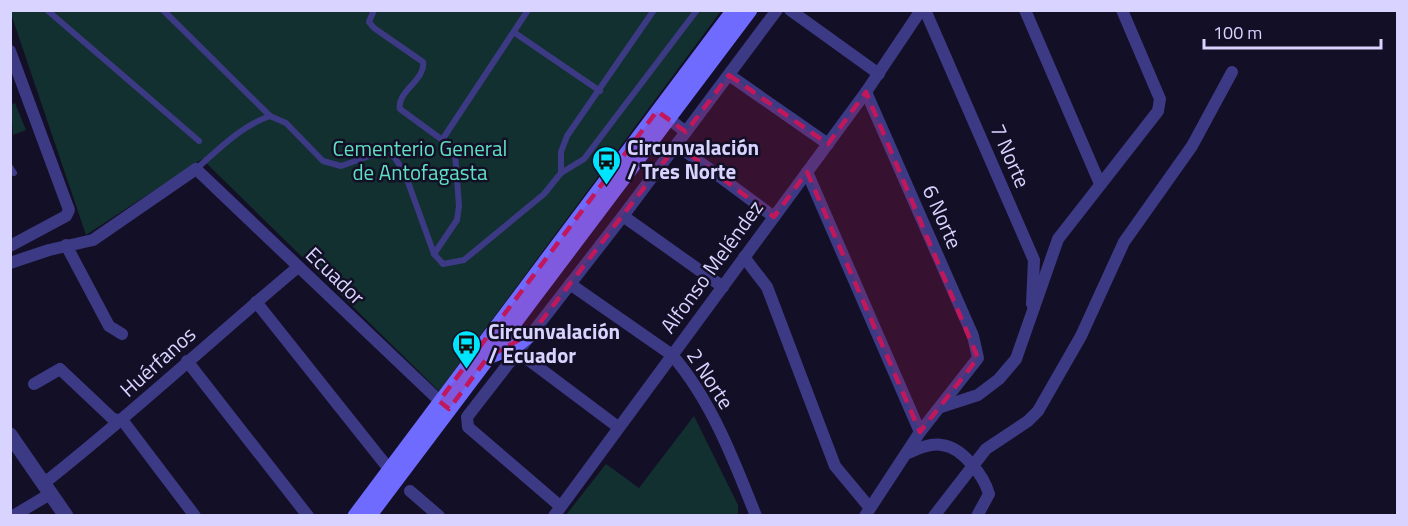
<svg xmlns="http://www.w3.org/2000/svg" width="1408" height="526" font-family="'Titillium Web',sans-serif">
<rect width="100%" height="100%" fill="#130f26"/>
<g fill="#12302f">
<path d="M10 11H721L439 391 202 159 86 235Z"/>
<path d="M15 103 26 130 13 135 11 105Z"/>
<path d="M694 416 738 505V515H566L606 464 639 488Z"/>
</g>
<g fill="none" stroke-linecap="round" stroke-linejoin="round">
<g stroke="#3d3a85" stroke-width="6">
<path d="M47 10 199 141"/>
<path d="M163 10 270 116"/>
<path d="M374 10 369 22 374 28 423 62C426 80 396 92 400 109L452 147 455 153 459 206 457 220 434 254"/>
<path d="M515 33 600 91"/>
<path d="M442 140 528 10"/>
<path d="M10 167 14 173"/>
<path d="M196 169C219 149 241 126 270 116L286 123 323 161 341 166 381 152 394 157 404 171 434 254 443 264 464 260 544 194 561 173V152L567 136 654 10"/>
<path d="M561 173 584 159 697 10"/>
</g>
<g stroke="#3d3a85" stroke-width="12">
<path d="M790 10 879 74"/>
<path d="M925 10 1034 260 1032 304"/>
<path d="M1025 10 1100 184"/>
<path d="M10 51 69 210 66 216 10 246"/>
<path d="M729 75 828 144"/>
<path d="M661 113 686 132"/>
<path d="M677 145 774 217"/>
<path d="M807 172 920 432"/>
<path d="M623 216 723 287"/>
<path d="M66 245 109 326 122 334"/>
<path d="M744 257 767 287 835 466 870 508"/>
<path d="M10 263 49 250 93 240 196 169 446 407"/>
<path d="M570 284 672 355C711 400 734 460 756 516"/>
<path d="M256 302 389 469"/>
<path d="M518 352 618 427"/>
<path d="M187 361 308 516"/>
<path d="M34 384 60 369 113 419 123 421 195 516"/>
<path d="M941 407 978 395 999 379 1016 359 1058 239 1158 111 1160 99 1122 10"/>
<path d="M906 454C917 449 930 443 942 445 962 447 984 476 989 494L977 516"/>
<path d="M43 484C131 415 212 339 298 267"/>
<path d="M410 491 439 516"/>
<path d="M560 506 468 427 467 417 623 216 777 10"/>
<path d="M13 516 50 494"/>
<path d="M554 516 866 92 921 10"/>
<path d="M865 516 920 432 978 358 973 336 866 92"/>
<path d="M934 516 986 449 1028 421 1038 411 1081 336 1124 242 1192 146 1232 72"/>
</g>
<path stroke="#3d3a85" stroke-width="15" d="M10 435 66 516"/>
<g stroke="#6f6bff" stroke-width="15">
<path d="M488 357 514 347 532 333"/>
<path d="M355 516 734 10"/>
<path d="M369 516 750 10"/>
</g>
</g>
<path fill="#c2185b" fill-opacity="0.2" stroke="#c2185b" stroke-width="4.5" stroke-dasharray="12 8" stroke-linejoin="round" d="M729 75 828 144 866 92 978 358 920 432 807 172 774 217 677 145 532 333 488 357 449 409 439 401 657 111 686 132Z"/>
<defs>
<symbol id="bus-pin" viewBox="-11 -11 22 30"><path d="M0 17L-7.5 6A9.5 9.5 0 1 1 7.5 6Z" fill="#00e5ff" stroke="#130f26"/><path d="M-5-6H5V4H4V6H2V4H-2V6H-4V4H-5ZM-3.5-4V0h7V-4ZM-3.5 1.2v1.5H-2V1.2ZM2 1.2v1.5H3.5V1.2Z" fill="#111"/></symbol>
</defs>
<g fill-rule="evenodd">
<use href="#bus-pin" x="590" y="144" width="33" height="45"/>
<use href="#bus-pin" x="450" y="328" width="33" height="45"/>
</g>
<g text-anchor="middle" stroke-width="5" stroke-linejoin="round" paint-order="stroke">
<g font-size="21" font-weight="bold" fill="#d9d4ff" stroke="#130f26" text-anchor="start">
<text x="627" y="155">Circunvalación<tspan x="627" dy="24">/ Tres Norte</tspan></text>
<text x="488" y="339">Circunvalación<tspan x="488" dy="24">/ Ecuador</tspan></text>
</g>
<g font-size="21" fill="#5fe0c0" stroke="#130f26">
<text x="420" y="156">Cementerio General<tspan x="420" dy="24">de Antofagasta</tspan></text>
</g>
<g font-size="21" fill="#d9d4ff" stroke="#130f26">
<text transform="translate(1010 156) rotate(66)" y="7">7 Norte</text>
<text transform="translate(942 217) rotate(66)" y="7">6 Norte</text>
<text transform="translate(712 267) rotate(-54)" y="7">Alfonso Meléndez</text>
<text transform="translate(335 276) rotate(44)" y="7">Ecuador</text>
<text transform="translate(158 362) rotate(-42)" y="7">Huérfanos</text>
<text transform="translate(710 379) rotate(57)" y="7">2 Norte</text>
</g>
</g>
<rect width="1408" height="526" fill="none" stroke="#d9d4ff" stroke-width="24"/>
<path d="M1204 39v9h177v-9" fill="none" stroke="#d9d4ff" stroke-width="3"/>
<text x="1213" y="39" font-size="18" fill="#d9d4ff" stroke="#130f26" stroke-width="4.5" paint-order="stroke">100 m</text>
</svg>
